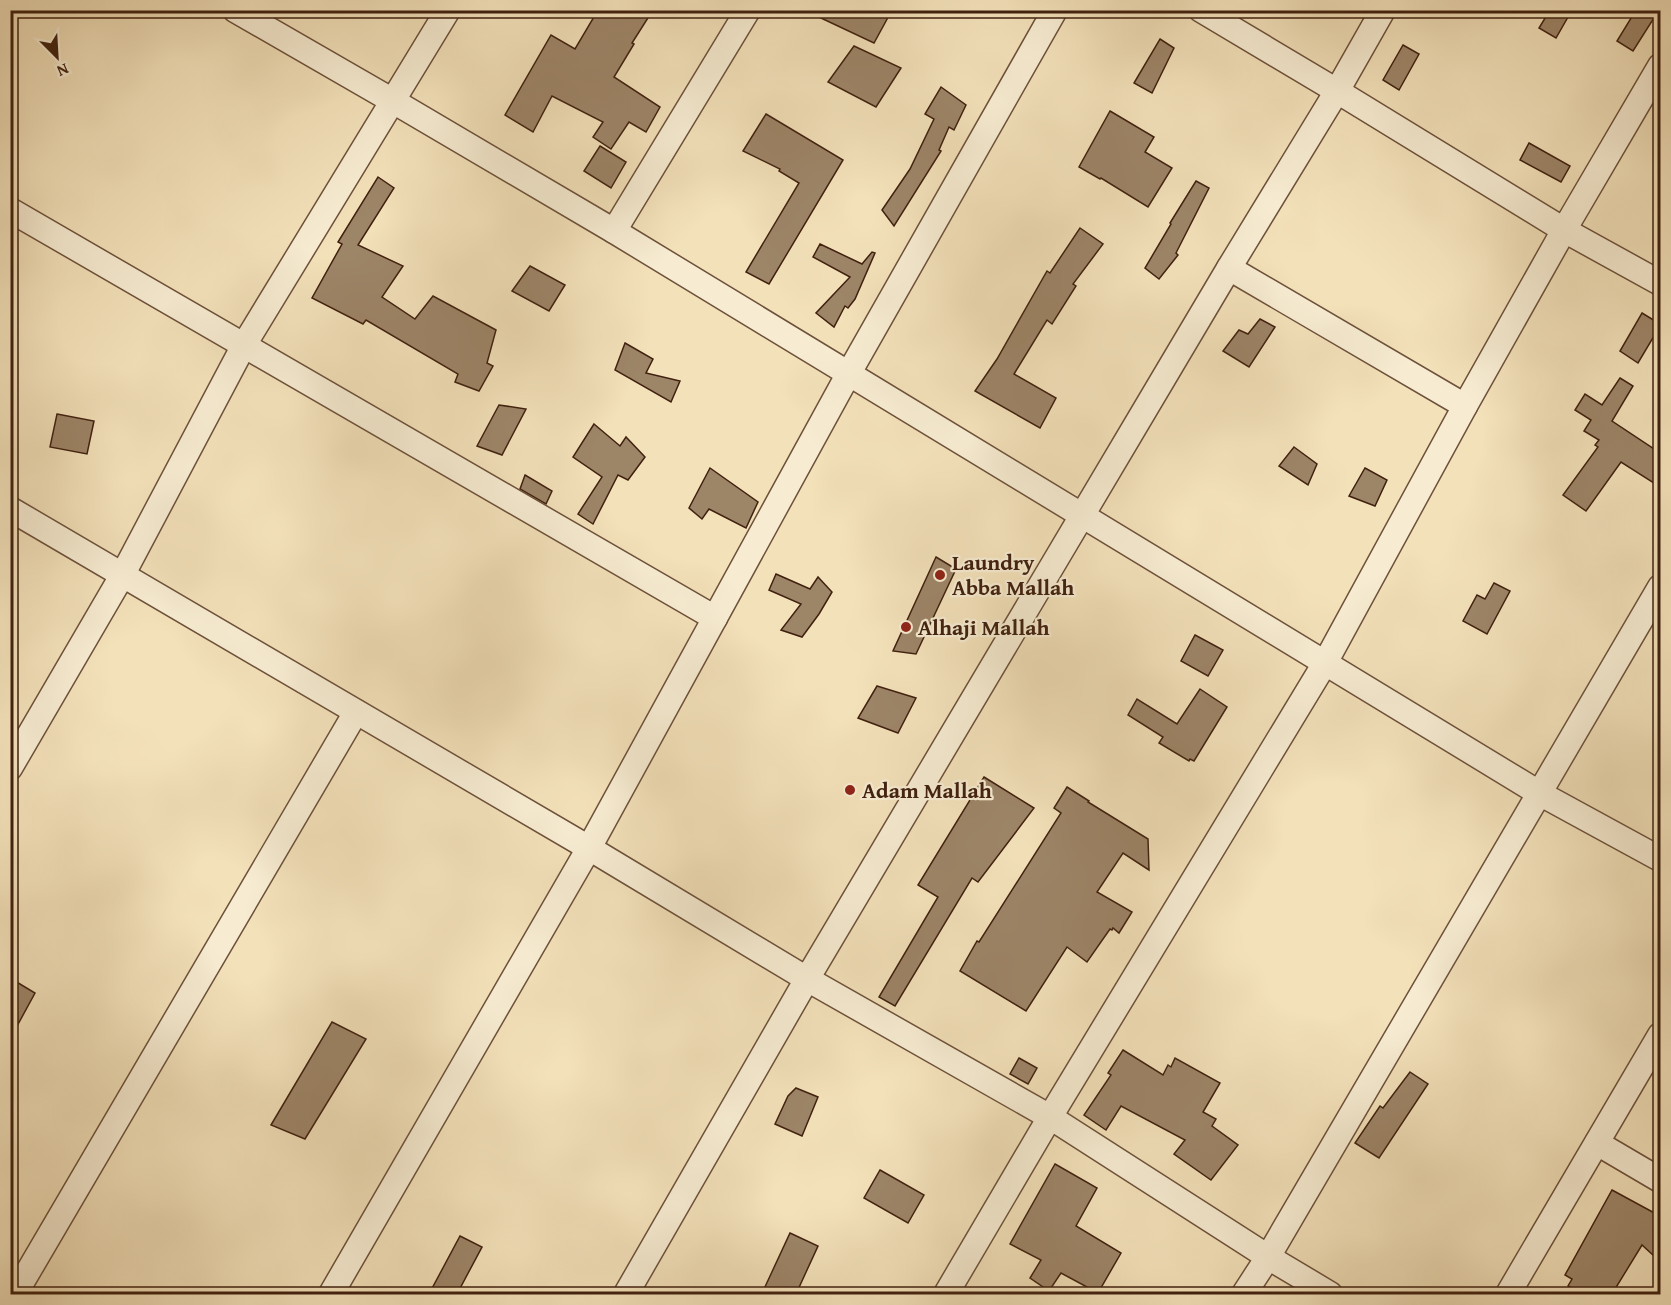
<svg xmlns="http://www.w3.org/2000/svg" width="1671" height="1305" font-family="'Gentium Book Plus',serif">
<rect width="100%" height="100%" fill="#f3e1ba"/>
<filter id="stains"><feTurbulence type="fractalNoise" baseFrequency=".00333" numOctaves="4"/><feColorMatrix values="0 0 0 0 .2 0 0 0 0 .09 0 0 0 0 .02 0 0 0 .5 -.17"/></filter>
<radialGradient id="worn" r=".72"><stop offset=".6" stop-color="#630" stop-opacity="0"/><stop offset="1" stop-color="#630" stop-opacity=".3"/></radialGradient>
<g fill="#9d8568" stroke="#40210f" stroke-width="1.5">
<path d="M598 10H653L632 43 634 44 614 77 660 107 646 132 629 122 611 149 593 137 603 122 552 96 533 132 505 115 551 35 575 49Z"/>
<path d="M804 10H892L874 43Z"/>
<path d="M1550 10H1572L1556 38 1539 28Z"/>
<path d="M1636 10H1659L1633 51 1617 41Z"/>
<path d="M1160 39 1174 48 1152 93 1134 83Z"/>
<path d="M1403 45 1419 54 1399 90 1383 80Z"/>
<path d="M854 46 901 68 876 107 828 82Z"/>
<path d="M941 87 966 105 954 130 949 127 939 150 941 151 894 226 882 210 910 169 934 119 925 114Z"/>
<path d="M1110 111 1154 137 1145 152 1172 168 1148 207 1101 178 1100 179 1079 167Z"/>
<path d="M766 114 843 160 769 284 746 272 799 183 779 171 780 169 743 151Z"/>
<path d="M1529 143 1570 166 1561 182 1520 160Z"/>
<path d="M600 146 626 162 611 188 584 171Z"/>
<path d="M378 177 394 188 358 245 403 266 382 297 415 319 433 296 496 330 487 363 493 366 479 391 455 382 458 374 366 320 363 324 312 298 342 244 338 242Z"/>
<path d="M1196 181 1209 188 1176 253 1178 255 1159 279 1145 268 1171 224 1170 223Z"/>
<path d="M1080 228 1103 244 1073 284 1076 286 1052 324 1047 320 1014 374 1056 398 1040 428 975 391 997 359 1047 271 1050 273Z"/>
<path d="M820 244 862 264 872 252 875 253 855 299 848 308 845 306 834 327 816 313 850 277 813 257Z"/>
<path d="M530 266 565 285 549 311 512 291Z"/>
<path d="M1642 313 1660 324V326L1638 363 1620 351Z"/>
<path d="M1260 319 1275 327 1249 367 1223 351 1239 330 1248 334Z"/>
<path d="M625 343 653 359 646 373 680 381 671 402 615 370Z"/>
<path d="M1620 378 1633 386 1612 421 1660 453V487L1621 462 1586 511 1563 495 1598 447 1595 445 1599 440 1584 431 1591 420 1575 410 1585 394 1602 405Z"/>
<path d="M499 405 526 409 502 455 477 446Z"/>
<path d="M57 414 94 421 87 454 50 447Z"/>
<path d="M594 424 620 446 626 437 645 457 628 480 618 475 593 524 578 514 602 477 573 457Z"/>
<path d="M1294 447 1317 464 1308 485 1279 466Z"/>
<path d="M710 468 758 502 746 528 709 509 702 519 689 508Z"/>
<path d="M1365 468 1387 480 1375 506 1349 496Z"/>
<path d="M525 475 552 491 546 504 520 489Z"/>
<path d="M936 557 956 569 916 654 893 651Z"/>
<path d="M776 574 810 589 818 577 832 592 819 614 802 637 781 630 801 604 769 590Z"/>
<path d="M1494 583 1510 591 1487 634 1463 621 1477 595 1485 599Z"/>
<path d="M1195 635 1223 650 1208 676 1181 661Z"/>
<path d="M877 686 916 698 898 733 858 718Z"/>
<path d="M1200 689 1227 707 1194 761 1190 759 1189 761 1159 743 1163 737 1128 715 1137 699 1177 724Z"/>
<path d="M984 777 1034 808 978 882 972 878 895 1006 879 997 938 897 918 885Z"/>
<path d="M1067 787 1089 801 1088 802 1148 839 1149 870 1123 853 1097 892 1132 912 1119 933 1113 928 1112 930 1110 929 1087 962 1067 947 1026 1011 960 971 977 941 979 942 1061 813 1054 808Z"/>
<path d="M10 978 35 993 10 1039Z"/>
<path d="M332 1022 366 1039 305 1139 271 1125Z"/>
<path d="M1123 1050 1163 1075 1168 1065 1171 1067 1175 1058 1220 1083 1203 1112 1216 1119 1212 1126 1238 1145 1211 1180 1174 1154 1185 1140 1121 1106 1106 1130 1084 1115 1111 1075 1108 1073Z"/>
<path d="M1019 1058 1037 1068 1028 1084 1010 1074Z"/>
<path d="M1410 1072 1428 1084 1379 1158 1355 1143 1380 1106 1383 1108Z"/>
<path d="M796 1088 818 1097 802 1136 775 1124 788 1096Z"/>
<path d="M1055 1164 1097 1188 1076 1226 1121 1253 1098 1293 1061 1273 1049 1291 1030 1278 1041 1260 1010 1244Z"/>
<path d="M880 1170 924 1195 908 1223 864 1198Z"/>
<path d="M1612 1190 1660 1216V1241L1654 1256 1642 1245 1612 1294H1583L1568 1286 1572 1279 1565 1275Z"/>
<path d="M790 1233 818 1246 796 1294H778L764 1289Z"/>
<path d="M460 1236 482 1247 457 1294H429Z"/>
</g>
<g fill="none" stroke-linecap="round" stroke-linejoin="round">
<defs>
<g id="minor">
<path d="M235 10 393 101 614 231 1539 793 1660 859"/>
<path d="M1201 10 1337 91 1564 230 1660 283"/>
<path d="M10 210 715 618"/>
<path d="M614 231 748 10"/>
<path d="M1229 268 1465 406"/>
<path d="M10 509 589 848 807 979 1050 1117 1268 1257 1330 1294"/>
<path d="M10 768 123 574 244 345 448 10"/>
<path d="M1597 1143 1660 1180"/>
<path d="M15 1294 356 712"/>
<path d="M331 1294 589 848 849 373 1055 10"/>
<path d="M626 1294 807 979 1229 268 1337 91 1383 10"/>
<path d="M946 1294 1050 1117 1325 663 1465 406 1564 230 1660 66"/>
<path d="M1244 1294 1268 1257 1660 587"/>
<path d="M1508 1294 1660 1035"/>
</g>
</defs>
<use href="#minor" stroke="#6d513a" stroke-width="27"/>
<use href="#minor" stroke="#f7ecd2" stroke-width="24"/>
</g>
<g fill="#8f2418" stroke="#f7ecd2" stroke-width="2">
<circle cx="940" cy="575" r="6"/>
<circle cx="906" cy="627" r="6"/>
<circle cx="850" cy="790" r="6"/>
</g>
<g text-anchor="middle" stroke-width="4.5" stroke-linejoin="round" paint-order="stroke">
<g font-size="22" font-weight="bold" fill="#40210f" stroke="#f7ecd2" text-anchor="start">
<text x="952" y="570">Laundry<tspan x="952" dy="25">Abba Mallah</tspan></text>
<text x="918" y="635">Alhaji Mallah</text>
<text x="862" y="798">Adam Mallah</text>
</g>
</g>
<rect width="1671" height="1305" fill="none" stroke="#f3e1ba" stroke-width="36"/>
<rect x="12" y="12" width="1647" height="1281" fill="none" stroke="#40210f" stroke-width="3"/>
<rect x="18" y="18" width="1635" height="1269" fill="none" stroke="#40210f" stroke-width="1.5"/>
<g transform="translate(57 57) rotate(156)" stroke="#f7ecd2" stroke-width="4.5" paint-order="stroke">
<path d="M0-4.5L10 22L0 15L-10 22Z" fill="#40210f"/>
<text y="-9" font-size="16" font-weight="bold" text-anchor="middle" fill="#40210f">N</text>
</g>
<rect width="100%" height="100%" filter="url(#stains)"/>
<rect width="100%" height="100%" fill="url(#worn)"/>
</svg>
